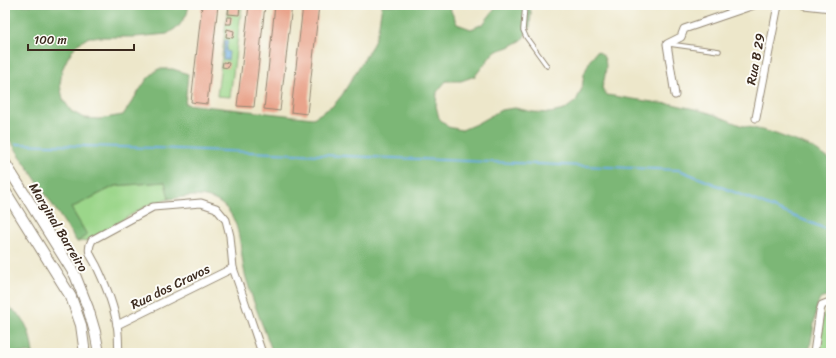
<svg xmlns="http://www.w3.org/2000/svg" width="836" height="358" font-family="Sriracha,sans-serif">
<rect width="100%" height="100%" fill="#fdfcf7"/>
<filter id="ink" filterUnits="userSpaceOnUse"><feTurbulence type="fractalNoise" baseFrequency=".025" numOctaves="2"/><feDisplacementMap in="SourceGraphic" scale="8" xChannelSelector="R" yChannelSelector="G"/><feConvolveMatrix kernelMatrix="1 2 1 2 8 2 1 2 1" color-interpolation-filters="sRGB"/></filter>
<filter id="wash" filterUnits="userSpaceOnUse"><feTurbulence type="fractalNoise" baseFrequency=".012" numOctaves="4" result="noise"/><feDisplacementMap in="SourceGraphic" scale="16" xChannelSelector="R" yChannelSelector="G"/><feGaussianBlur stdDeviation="0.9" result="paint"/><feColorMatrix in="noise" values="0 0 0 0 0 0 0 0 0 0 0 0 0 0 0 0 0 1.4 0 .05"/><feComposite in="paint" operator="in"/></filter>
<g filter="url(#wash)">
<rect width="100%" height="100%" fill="#ede7ca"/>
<g fill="#9bd68a" stroke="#6b8054">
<path d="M228 5H242L230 97 217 96Z"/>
<path d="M165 182 169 199 150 204 86 241 77 242 87 235 71 208 115 186Z"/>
<path d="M829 309H831V353H818L823 315 826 311Z"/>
</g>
<g fill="#7cb776" stroke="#5c704a">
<path d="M5 5H189L187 14 179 26 167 34 135 37H89L76 45 68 57 62 70 60 85 63 99 71 111 84 118 99 119 123 115 147 79 158 69H173L188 74 185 104 313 118 320 114 333 106 342 95 373 44 378 30 382 5H450L451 11 457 24 471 29 483 24 498 5H529L531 12 530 27 522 40 509 47 494 52 475 76 461 81H446L437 92 436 106 439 118 448 127 462 130 476 124 501 110 515 108 533 112 550 113 564 110 576 101 582 88 584 74 590 60 597 51C611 57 605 76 602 88L607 95 659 103 672 104 699 110 713 114 740 125 770 132 798 142 811 147 831 160V299L826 297 820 299 817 306 809 353H273C264 329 254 305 247 281 238 255 245 217 217 201 211 198 204 196 196 196 187 196 178 198 169 199L165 182 115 186 71 208 87 235 77 242 5 133Z"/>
<path d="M5 303C9 308 15 311 20 316 29 327 31 340 33 353H5Z"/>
</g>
<path fill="#6cade0" stroke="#546c7f" d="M225 40H228L226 51 229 52 228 60 223 59Z"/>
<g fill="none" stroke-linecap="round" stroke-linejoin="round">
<g stroke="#6cade0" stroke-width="2">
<path d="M16 144 155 148 679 170 831 231"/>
<path d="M5 350 6 353"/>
</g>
</g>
<g id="blocks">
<g fill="#e9a48c">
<path d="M202 5H218L207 104 191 102Z"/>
<path d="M229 5H240L239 15 228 14Z"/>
<path d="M249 5H265L254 107 237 106Z"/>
<path d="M275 5H292L280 111 264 109Z"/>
<path d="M303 5H319L307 114 291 112Z"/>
<path d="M227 17H232L231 24H226Z"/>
<path d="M227 29 234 31 233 38 226 37Z"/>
<path d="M223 62 229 63 228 68 222 67Z"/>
</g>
</g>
</g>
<g filter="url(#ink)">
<use href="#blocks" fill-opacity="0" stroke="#948874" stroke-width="1"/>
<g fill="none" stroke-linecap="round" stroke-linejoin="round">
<defs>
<g id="lane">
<path d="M525 5 523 30 526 37 547 66"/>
<path d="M669 44 719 51"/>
</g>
<g id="street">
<path d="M804 5 831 8"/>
<path d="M675 95 667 44 681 37 684 29 754 5"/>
<path d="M756 118 778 5"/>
<path d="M117 325 233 268"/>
<path d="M119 353C118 344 119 334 117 325 114 306 106 286 98 269 93 257 85 253 92 240L153 207 201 203 216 208 226 220 230 236 233 268 239 285 262 353"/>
<path d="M814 353 820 311 822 305 827 303 831 304"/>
</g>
<g id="secondary">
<path d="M5 163 75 275 88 308 95 332 99 353"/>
<path d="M5 191 71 297 81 325 84 347V353"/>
</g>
</defs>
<use href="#lane" stroke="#948874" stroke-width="5.5"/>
<use href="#street" stroke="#948874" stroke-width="9"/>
<use href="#secondary" stroke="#948874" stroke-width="12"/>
<use href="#lane" stroke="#fff" stroke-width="3.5"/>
<use href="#street" stroke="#fff" stroke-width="7"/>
<use href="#secondary" stroke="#fff" stroke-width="10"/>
</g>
</g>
<g text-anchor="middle" stroke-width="4" stroke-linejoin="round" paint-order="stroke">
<g font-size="13" fill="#3b2a1e" stroke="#fdfcf7">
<text transform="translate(755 59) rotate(-79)" y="5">Rua B 29</text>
<text transform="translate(59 227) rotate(59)" y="5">Marginal Barreiro</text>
<text transform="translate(170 286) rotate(-26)" y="5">Rua dos Cravos</text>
</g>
</g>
<rect width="836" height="358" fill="none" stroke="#fdfcf7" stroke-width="20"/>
<path d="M28 44v6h106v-6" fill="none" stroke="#3b2a1e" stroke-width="2"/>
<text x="34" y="44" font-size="12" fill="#3b2a1e" stroke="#fdfcf7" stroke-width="3" paint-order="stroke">100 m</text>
</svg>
